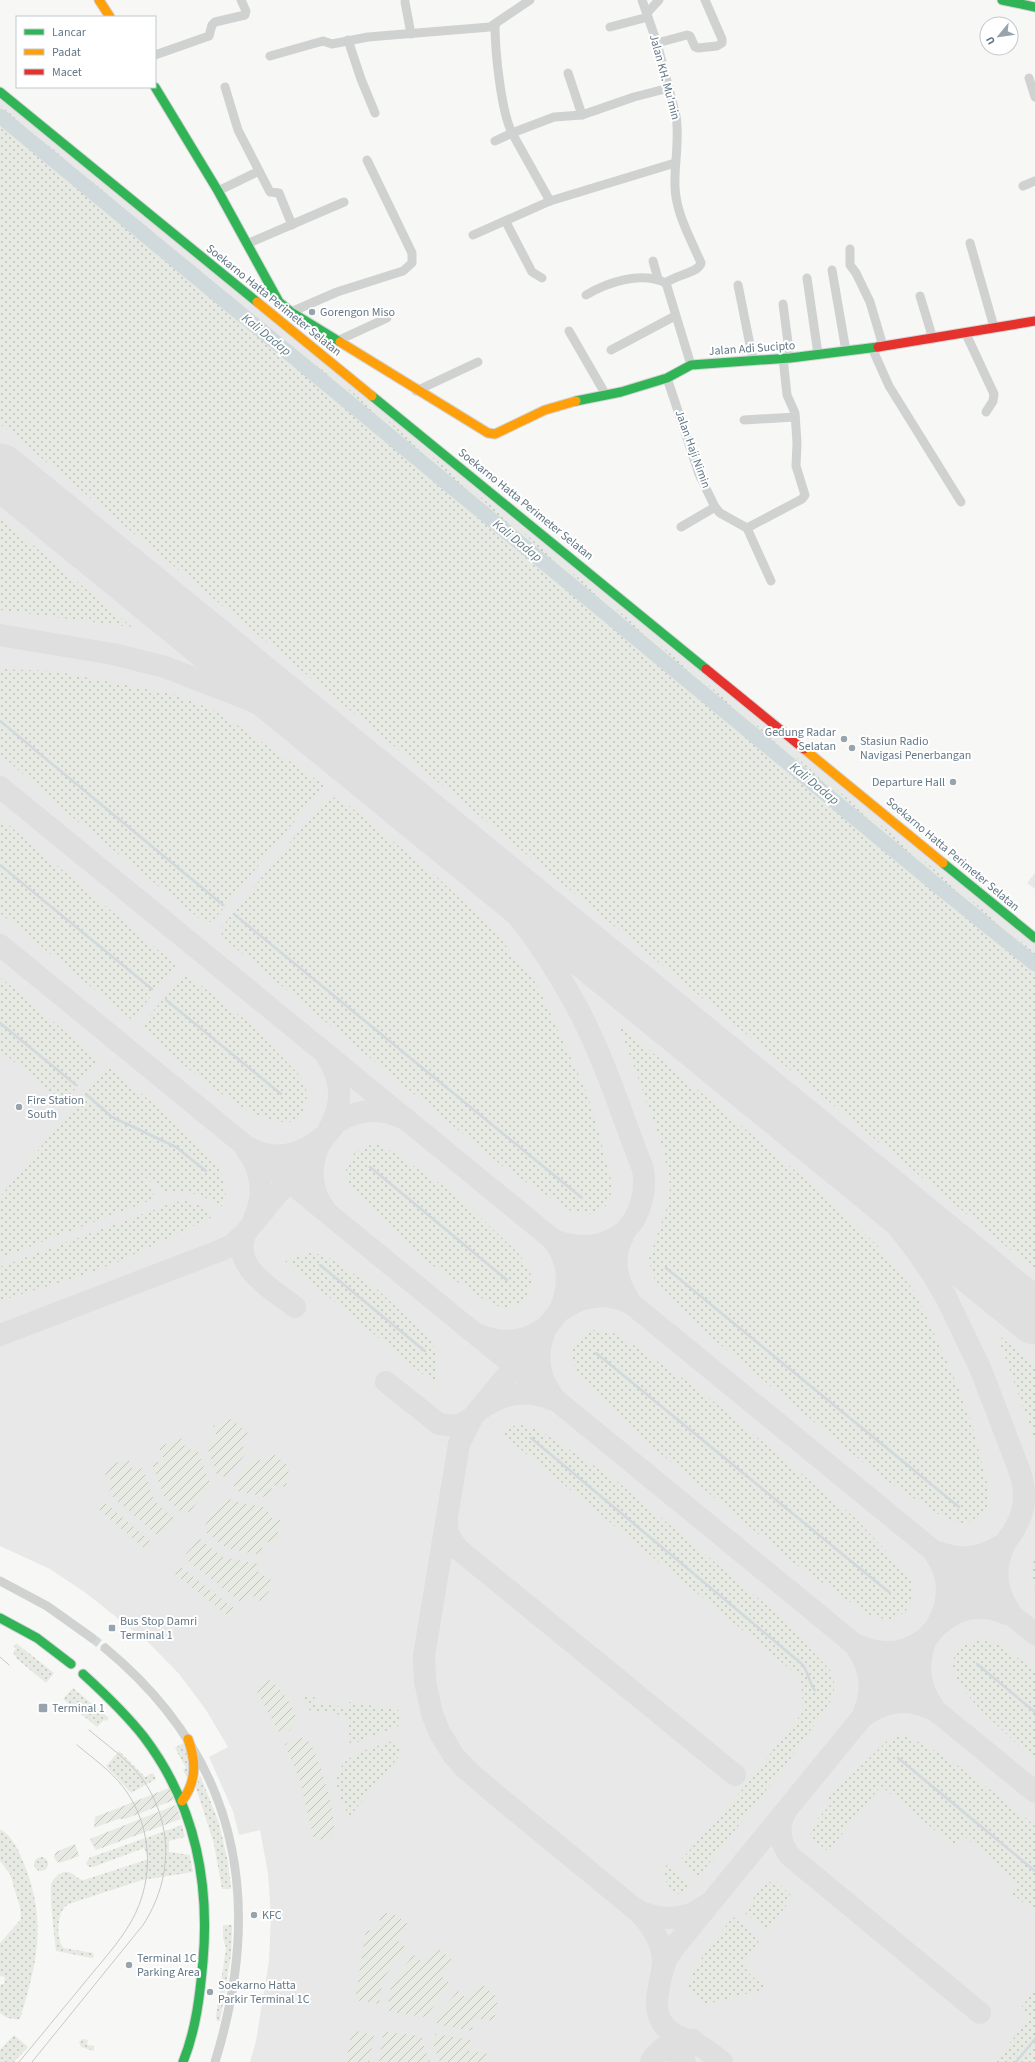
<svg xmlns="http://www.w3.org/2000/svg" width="1035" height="2062" font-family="'Source Sans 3',sans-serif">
<defs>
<pattern id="grass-dots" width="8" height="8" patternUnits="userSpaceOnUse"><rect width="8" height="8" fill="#e6eae3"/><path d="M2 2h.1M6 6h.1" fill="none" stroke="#bec2be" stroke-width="1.8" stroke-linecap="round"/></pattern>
<pattern id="garden-furrows" width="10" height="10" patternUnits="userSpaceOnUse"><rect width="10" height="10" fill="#e6eae3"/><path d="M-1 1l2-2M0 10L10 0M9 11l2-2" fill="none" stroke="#bec2be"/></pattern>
</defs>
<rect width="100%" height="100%" fill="#f7f7f5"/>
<g fill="#e7e8e7">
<path d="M0 96 1035 943V2062H250L256 2041 269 1961 271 1917 268 1873 260 1830 239 1835 233 1811 209 1757 228 1747 206 1710 180 1675 150 1644 86 1593 50 1569 0 1546Z"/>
<path d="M1035 873V889L1027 883Z"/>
</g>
<g fill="url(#grass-dots)">
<path d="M0 105 292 347 367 403 781 745 893 835 1035 953V1270L0 424Z"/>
<path d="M0 518 132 627 0 610Z"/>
<path d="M0 669 54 671 176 695 213 710 237 725 324 785 213 921 205 923 71 816 0 754Z"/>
<path d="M336 797 342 800 438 878 496 933 537 985 587 1093 598 1130 612 1184 610 1199 605 1207 593 1213 586 1214 571 1211 506 1169 222 937 221 928 321 804 326 800Z"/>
<path d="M0 818 176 965 132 1020 0 913Z"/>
<path d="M185 973C206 990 228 1006 249 1023 261 1034 271 1047 283 1058 290 1066 300 1074 304 1083 308 1092 307 1101 304 1110 282 1159 161 1045 140 1027Z"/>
<path d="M0 977 99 1060 71 1094 59 1095 52 1093 0 1050Z"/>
<path d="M619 1025 815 1187 877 1245 915 1292 960 1391 973 1428 989 1491V1502L983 1514 969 1522 960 1523 946 1519 881 1477 711 1337 657 1282 652 1275 649 1259 667 1207 670 1189 669 1176 661 1142Z"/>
<path d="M107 1066 170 1117 219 1167 224 1182 226 1196 224 1203 220 1208C209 1198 196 1192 181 1192 176 1192 171 1193 165 1193L134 1169 133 1171 152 1188 154 1196 151 1200 0 1258V1197Z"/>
<path d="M371 1145H379L391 1151 457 1195 520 1255 530 1272 532 1281 526 1298 518 1304 503 1308 488 1302 423 1259 354 1192 346 1176V1166L355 1152Z"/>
<path d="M185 1201C196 1203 203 1207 212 1214V1217L120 1261 92 1272 0 1301V1267L175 1202Z"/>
<path d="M311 1253 323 1255 331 1259 378 1290 431 1340 437 1355 436 1385 285 1261 296 1256Z"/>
<path d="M595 1330 611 1332 620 1336 697 1388 854 1517 904 1570 910 1578 913 1594 909 1606 905 1612 891 1619 876 1618 868 1614 794 1563 649 1444 582 1379C579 1373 574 1367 573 1361 569 1346 582 1333 595 1330Z"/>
<path d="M997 1334 1035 1365V1441Z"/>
<path d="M521 1425 537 1429 613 1478 776 1613 830 1670C837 1684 835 1694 827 1707L782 1770 699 1876 680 1861 734 1800 803 1712 801 1678 502 1434 513 1426Z"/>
<path d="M1035 1557V1587L1031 1571Z"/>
<path d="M978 1640 995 1643 1035 1669V1760C1022 1750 1011 1738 999 1727 978 1707 920 1657 978 1640Z"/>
<path d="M16 1643 54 1673 46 1683 17 1659 13 1652 16 1649 14 1647Z"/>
<path d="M73 1688 109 1718 106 1721 104 1720 97 1727 63 1699Z"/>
<path d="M303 1695 316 1697 310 1702 347 1708 348 1702 398 1710 401 1715 402 1720 398 1726 350 1745 348 1716 309 1710Z"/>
<path d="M899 1736C927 1736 1011 1806 1035 1826V1912L1010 1892 1018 1883 964 1836 955 1847 881 1786 828 1851C823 1847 815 1842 811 1836 807 1828 826 1810 831 1804L827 1799 887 1741Z"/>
<path d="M392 1741 400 1746 401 1754 349 1817C345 1807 337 1793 337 1782 336 1755 373 1748 392 1741Z"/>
<path d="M183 1743 189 1755V1781L183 1770 186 1768 175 1748Z"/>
<path d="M119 1751 145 1777 153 1773 156 1779 131 1793 106 1766Z"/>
<path d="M200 1775 219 1823 228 1862 231 1889H222L214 1844 196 1788Z"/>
<path d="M182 1825 185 1837 169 1841V1852L190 1855 193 1872 142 1880 72 1903C69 1904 65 1906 64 1908 57 1916 56 1941 64 1948L93 1953 94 1957 92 1958 56 1951C54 1930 50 1907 51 1886 51 1881 59 1872 65 1872 74 1871 76 1880 84 1880L149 1859 144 1848 93 1867H89L86 1864 89 1858Z"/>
<path d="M0 1829C14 1837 19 1852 25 1866 47 1923 37 1963 20 2019 12 2020 6 2018 0 2013V1987L1 1984H4L5 1977 0 1976V1943L21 1919 20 1907 10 1874 0 1861Z"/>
<circle cx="41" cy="1864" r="7"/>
<path d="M667 1864 691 1884 682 1895C671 1892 665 1883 663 1872Z"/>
<path d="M773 1881 777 1882 793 1897 766 1931 745 1913C750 1903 761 1884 773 1881Z"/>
<path d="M733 1917 758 1938 759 1941 744 1962C745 1973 756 1979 764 1986L761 1990 707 2004 701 2002 689 1992C684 1974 722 1932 733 1917Z"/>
<path d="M223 1925H232L231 1955 220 2021H217L216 2016 226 1948 223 1938Z"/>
<path d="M1035 1990V2062H994L1030 2018 1020 2009Z"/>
<path d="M14 2035 28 2047 14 2062H0V2050Z"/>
<path d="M82 2039 88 2040 87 2045 94 2046V2051L81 2047 79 2042Z"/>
</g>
<g fill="url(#garden-furrows)">
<path d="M231 1419 248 1433 239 1443 248 1451 225 1478 221 1474 218 1478 206 1444 218 1438 213 1426Z"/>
<path d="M181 1438 187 1451 196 1447 211 1486 189 1512 185 1509 182 1513 164 1496 152 1464 164 1460 159 1447Z"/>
<path d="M274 1454 289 1467 286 1487 272 1485 270 1498 233 1490 236 1488 232 1484 255 1456 265 1464Z"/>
<path d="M128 1459 133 1471 143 1468 154 1501 176 1520 164 1535 159 1532 157 1535 108 1493 115 1483 105 1475 113 1464Z"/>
<path d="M228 1497 232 1501 269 1508 267 1517 280 1520 276 1543 263 1541 261 1555 226 1548 205 1531 207 1528 205 1525Z"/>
<path d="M102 1500 151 1542 145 1549 96 1507Z"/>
<path d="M200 1539 222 1557 259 1564 258 1575 271 1577 269 1591 260 1601 250 1594 242 1603 187 1560 190 1557 186 1554Z"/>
<path d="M181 1567 236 1610 230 1617 175 1574Z"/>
<path d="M270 1680C280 1688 298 1710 296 1723L289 1731 280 1734 255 1688Z"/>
<path d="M299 1738C303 1738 307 1739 310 1743 318 1754 341 1827 332 1838L314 1840 300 1781 285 1744Z"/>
<path d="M169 1788 174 1800 125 1819H118L94 1828 95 1817Z"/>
<path d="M176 1805 181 1819 96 1850 90 1840 92 1838Z"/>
<path d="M75 1844 79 1856 60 1863 56 1861 54 1857 56 1852Z"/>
<path d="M381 1912 396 1915 409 1925 397 1940 407 1949 383 1978 379 2004 356 2000 357 1995 356 1994 366 1930 378 1931Z"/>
<path d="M436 1946 453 1961 441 1976 451 1985 427 2014V2017L389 2012 390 2006H388L392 1981 414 1955 423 1962Z"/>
<path d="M480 1983 498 1998 494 2021 474 2018 472 2031 437 2024 436 2017 458 1991 467 1998Z"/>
<path d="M352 2030 374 2035 369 2062H346Z"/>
<path d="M386 2032 422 2036V2042L430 2062H379L383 2035H385Z"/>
<path d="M435 2034 471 2040 469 2051 489 2054 488 2062H440L432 2041V2038L435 2039Z"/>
</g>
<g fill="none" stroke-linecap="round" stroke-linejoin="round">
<g stroke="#d0d9dc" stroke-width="2.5">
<path d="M0 721 223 905"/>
<path d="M0 865 152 989"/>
<path d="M235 915 582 1198"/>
<path d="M166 1000 281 1094"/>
<path d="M0 1023 76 1085"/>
<path d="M87 1095 112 1117 176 1147 206 1171"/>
<path d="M370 1167 507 1280"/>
<path d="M320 1265 425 1351"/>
<path d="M666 1268 959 1507"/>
<path d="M596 1353 890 1593"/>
<path d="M531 1438 802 1664C809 1672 810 1687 815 1690"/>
<path d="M977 1664 1035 1712"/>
<path d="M898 1758 1035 1871"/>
<path d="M1016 2062 1035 2039"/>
</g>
<path stroke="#d0d9dc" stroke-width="15" d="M0 116 939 887 1035 964"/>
<g stroke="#dedfde" stroke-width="22">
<path d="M0 635 113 654 165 667 255 702 301 727 353 760"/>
<path d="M0 787 1035 1634"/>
<path d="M413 808C441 834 470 860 495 889 528 925 555 966 578 1009 605 1060 622 1116 643 1169 646 1188 643 1204 634 1220L472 1418 459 1444 424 1656 425 1681 432 1714 440 1733 454 1756 466 1769 496 1795 635 1909C650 1922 663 1942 663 1962 662 1982 650 2006 663 2024 673 2038 689 2039 702 2047 709 2051 715 2057 722 2062"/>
<path d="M0 945 1035 1792"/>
<path d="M327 1057C343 1081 343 1105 329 1129"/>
<path d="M252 1149C277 1162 303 1154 323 1137 310 1160 308 1186 324 1208"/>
<path d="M247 1151C262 1169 265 1197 254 1218"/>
<path d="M623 1236C612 1256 616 1281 629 1300"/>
<path d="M557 1241C579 1249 601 1248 621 1234"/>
<path d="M555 1243C569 1261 570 1286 561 1307"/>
<path d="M295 1307C272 1289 229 1266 246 1232L337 1122C357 1110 378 1107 400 1117"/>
<path d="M563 1309C583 1296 605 1292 627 1302"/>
<path d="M545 1331C536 1353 538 1376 552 1395"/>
<path d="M0 1335 219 1251 232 1245 246 1232"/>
<path d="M479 1335C501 1344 523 1343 543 1329"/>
<path d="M386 1382 439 1424 457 1426 472 1418"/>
<path d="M484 1407C504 1392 529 1390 551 1399"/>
<path d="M447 1523 448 1534 458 1549 735 1775"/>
<path d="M1003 1548C994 1569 996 1591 1009 1610"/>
<path d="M938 1552C960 1561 981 1558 1000 1546"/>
<path d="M935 1554C952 1578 950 1603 936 1627 956 1608 981 1602 1007 1614"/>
<path d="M925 1642C917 1664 919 1687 933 1706"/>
<path d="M859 1646C881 1655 904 1654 923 1640"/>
<path d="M858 1650C871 1669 873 1691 864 1712"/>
<path d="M867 1714C886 1701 908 1698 929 1708"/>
<path d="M785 1812C778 1828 779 1842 790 1856L980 2013"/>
<path d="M635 1909C657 1921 686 1922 706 1905"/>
<path d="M662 1972 667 1958 676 1945 1007 1540C1024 1518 1028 1498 1020 1472L981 1370 946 1297 931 1272 915 1249 873 1195 806 1130"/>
<path d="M666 2047 685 2062"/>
<path d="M651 2062C659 2046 677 2040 693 2040"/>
</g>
<path stroke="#dedfde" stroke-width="55" d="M0 471 1035 1317"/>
<path stroke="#d2d7da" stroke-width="9" stroke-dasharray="9 4.5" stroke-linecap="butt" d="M92 1638 105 1648"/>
<defs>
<g id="fast">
<path d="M1002 0 1035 7"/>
<path d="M155 87 218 191 279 302 291 312 340 342"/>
<path d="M0 92 257 302"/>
<path d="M372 396 706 669"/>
<path d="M576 401 621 392 667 378 691 365 790 358 878 347"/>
<path d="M943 863 1035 938"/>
<path d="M0 1618 37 1638 71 1664"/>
<path d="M83 1674C105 1694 126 1714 144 1737 194 1803 210 1880 203 1961 200 1995 196 2030 183 2062"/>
</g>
<g id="slow">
<path d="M99 0 110 17"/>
<path d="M257 302 372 396"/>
<path d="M340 342 488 433 495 434 545 410 576 401"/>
<path d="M804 749 943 863"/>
<path d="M182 1801C197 1781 196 1761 188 1739"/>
</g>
<g id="jam">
<path d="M878 347 1035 321"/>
<path d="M706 669 804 749"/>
</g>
</defs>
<use href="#fast" stroke="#d3d5d5" stroke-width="11"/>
<use href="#slow" stroke="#d3d5d5" stroke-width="11"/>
<use href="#jam" stroke="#d3d5d5" stroke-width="11"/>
<g stroke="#d0d2d2" stroke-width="9">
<path d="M642 0 657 43 676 116C680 139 674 164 675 187 676 214 691 239 701 263 699 273 674 275 666 283L691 365"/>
<path d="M405 2 411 34"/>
<path d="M647 13 659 0"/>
<path d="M495 25C495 51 501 111 512 133L554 117 582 115 634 97 669 88"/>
<path d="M610 27 648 17"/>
<path d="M348 40 361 79 375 113"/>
<path d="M657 43 687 35 690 36 695 47 698 48 717 46 722 43V39L705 0"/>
<path d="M155 55 209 36 212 25 215 22 245 15 246 11 241 0"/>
<path d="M270 56 323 41 332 44 368 37 490 27 530 0"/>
<path d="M568 73 582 115"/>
<path d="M1029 78 1035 97"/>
<path d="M225 87 238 130 270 192 279 193 292 225"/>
<path d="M495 141 512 133 550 201"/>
<path d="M1023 186 1035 181"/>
<path d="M218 191 259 171"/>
<path d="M508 220 507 224 532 272 542 278"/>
<path d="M473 235 550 201 675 163"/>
<path d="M970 243 994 327"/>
<path d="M247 244 344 202"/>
<path d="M850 249V265L856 273 870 302 883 346"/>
<path d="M653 261 658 279"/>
<path d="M832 270 846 351"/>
<path d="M807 278 818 354"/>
<path d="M738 285 753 360"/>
<path d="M586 295C608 282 641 271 666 283"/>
<path d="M920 296 933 339"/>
<path d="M783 304 790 358"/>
<path d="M291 312 337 292 403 271 412 263V253L367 160"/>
<path d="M569 331 606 395"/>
<path d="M966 334 994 394 993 401 986 412"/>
<path d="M337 341 387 318"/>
<path d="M872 348 889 386 961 502"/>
<path d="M611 350 675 316"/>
<path d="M667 378 699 474 715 507 720 513 747 528"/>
<path d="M416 391 478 362"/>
<path d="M744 420 795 417"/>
<path d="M681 527 715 507"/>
<path d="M747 528 802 499 805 495 796 466 797 443 795 413 787 395 783 358"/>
<path d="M747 528 771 581"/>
<path d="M0 1581 47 1606 92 1638"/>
<path d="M105 1648C239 1759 265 1900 215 2062"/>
</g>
<use href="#fast" stroke="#30b455" stroke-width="9"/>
<use href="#slow" stroke="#ff9f0a" stroke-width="9"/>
<use href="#jam" stroke="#e5322d" stroke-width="9"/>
<g stroke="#c6c7c8" stroke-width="1">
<path d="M0 1657 9 1665"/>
<path d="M19 2062C40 2037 60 2012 81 1987 96 1968 113 1950 126 1930 155 1887 155 1830 124 1788 111 1771 94 1759 77 1745"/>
<path d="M32 2062 143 1925C173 1879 174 1822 141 1777 127 1759 107 1745 89 1730"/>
</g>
</g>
<g fill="#97a4ae" stroke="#fff" stroke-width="1.5">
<circle cx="312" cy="312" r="4"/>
<circle cx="844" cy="739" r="4"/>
<circle cx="852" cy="748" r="4"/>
<circle cx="953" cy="782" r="4"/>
<circle cx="19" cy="1107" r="4"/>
<rect x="108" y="1624" width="8" height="8" rx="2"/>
<rect x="38" y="1703" width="10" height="10" rx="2"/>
<circle cx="254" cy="1915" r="4"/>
<circle cx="129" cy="1965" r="4"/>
<circle cx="210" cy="1992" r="4"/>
</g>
<g text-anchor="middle" stroke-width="4" stroke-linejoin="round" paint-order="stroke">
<g font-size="12" fill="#647888" stroke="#fff">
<text transform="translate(665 77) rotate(75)" y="4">Jalan KH. Mu'min</text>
<text transform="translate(274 300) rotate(39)" y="4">Soekarno Hatta Perimeter Selatan</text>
<text transform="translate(752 348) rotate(-4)" y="4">Jalan Adi Sucipto</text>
<text transform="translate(693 449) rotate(70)" y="4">Jalan Haji Nimin</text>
<text transform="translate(526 504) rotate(39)" y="4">Soekarno Hatta Perimeter Selatan</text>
<text transform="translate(953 854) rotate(40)" y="4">Soekarno Hatta Perimeter Selatan</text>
</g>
<g font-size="12" fill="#647888" stroke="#fff" text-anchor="start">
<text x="320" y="316">Gorengon Miso</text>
<text x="836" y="736" text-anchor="end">Gedung Radar<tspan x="836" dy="14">Selatan</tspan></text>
<text x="860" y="745">Stasiun Radio<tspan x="860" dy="14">Navigasi Penerbangan</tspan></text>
<text x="945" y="786" text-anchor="end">Departure Hall</text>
<text x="27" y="1104">Fire Station<tspan x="27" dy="14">South</tspan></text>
<text x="120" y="1625">Bus Stop Damri<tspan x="120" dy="14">Terminal 1</tspan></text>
<text x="52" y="1712">Terminal 1</text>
<text x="262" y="1919">KFC</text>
<text x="137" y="1962">Terminal 1C<tspan x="137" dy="14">Parking Area</tspan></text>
<text x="218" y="1989">Soekarno Hatta<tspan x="218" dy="14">Parkir Terminal 1C</tspan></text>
</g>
<g font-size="13" font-style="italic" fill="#5f7b84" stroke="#fff">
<text transform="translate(267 334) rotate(39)" y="5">Kali Dadap</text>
<text transform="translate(518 540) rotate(39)" y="5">Kali Dadap</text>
<text transform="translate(815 783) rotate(39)" y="5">Kali Dadap</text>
</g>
</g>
<rect x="16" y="16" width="140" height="72" fill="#ffffff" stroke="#c1c9cf"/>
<rect x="24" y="29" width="20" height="6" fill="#30b455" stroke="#c1c9cf"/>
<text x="52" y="36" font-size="12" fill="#647888">Lancar</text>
<rect x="24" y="49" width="20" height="6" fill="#ff9f0a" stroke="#c1c9cf"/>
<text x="52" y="56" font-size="12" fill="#647888">Padat</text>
<rect x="24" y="69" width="20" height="6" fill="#e5322d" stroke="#c1c9cf"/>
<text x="52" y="76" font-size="12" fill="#647888">Macet</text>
<g transform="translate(999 36) rotate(241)"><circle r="19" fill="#ffffff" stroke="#c1c9cf"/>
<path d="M0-3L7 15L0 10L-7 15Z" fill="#97a4ae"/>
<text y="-6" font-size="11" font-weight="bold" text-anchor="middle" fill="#647888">U</text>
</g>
</svg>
